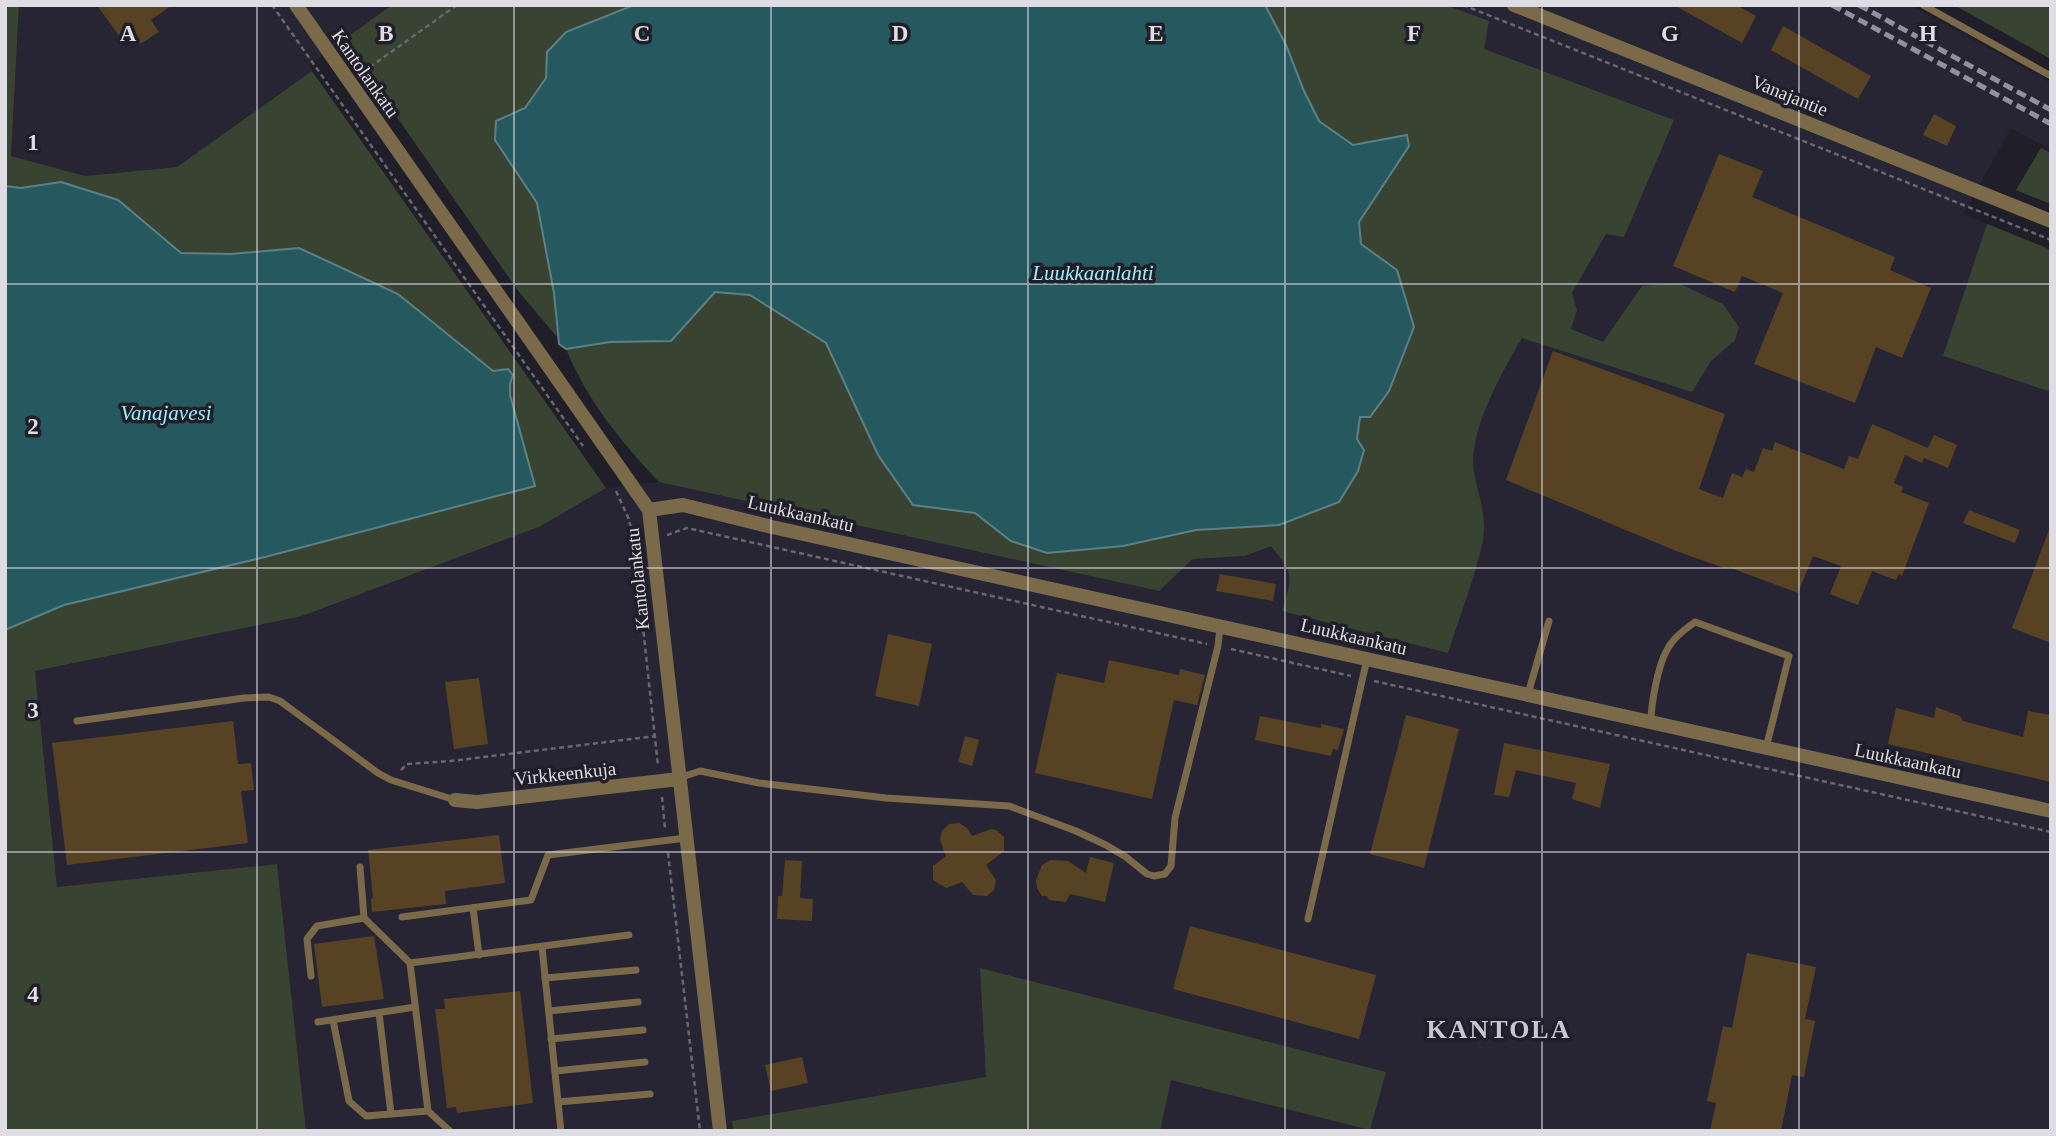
<svg xmlns="http://www.w3.org/2000/svg" width="2056" height="1136" font-family="Georgia,serif">
<rect width="100%" height="100%" fill="#201f29"/>
<g fill="#272434">
<path d="M19 5H392L309 65 312 71 177 167 85 176 11 156Z"/>
<path d="M1446 5H1910L2051 83V150L2011 128 1963 214 2051 250V1131H306L277 864 57 888 35 671 302 616 541 526 606 488 659 482 1159 591 1193 559 1245 556 1349 514 1420 252 1489 21Z"/>
</g>
<g fill="#384431">
<path d="M5 5H19L11 156 85 176 177 167 312 71 606 488 541 526 302 616 35 671 57 887 277 864 306 1131H5V630L64 605 265 557 535 486 510 395 508 369 493 371 398 294 231 254 181 253 118 200 61 182 21 188 5 186Z"/>
<path d="M392 5H634L566 32 547 52 546 78 525 108 509 114 495 140 537 203 554 293 557 337 519 292 343 40Z"/>
<path d="M1265 5H1446L1489 21 1484 49 1674 120 1624 237 1606 234 1572 293 1577 310 1571 329 1603 342 1642 286 1678 283 1723 304 1739 327 1735 340 1711 361 1692 392 1522 338C1503 370 1467 434 1474 472 1478 495 1487 515 1483 540 1476 575 1459 618 1448 653L1282 611C1293 576 1294 574 1271 546L1245 556 1193 559 1159 591 659 482C620 440 588 402 566 349L610 342 671 341 715 292 750 295 826 343 878 455 913 505 975 513 1011 541 1047 553 1123 546 1196 530 1279 525 1357 439 1360 417 1397 270 1361 244 1359 222 1407 136 1353 145 1319 121 1304 91 1286 45Z"/>
<path d="M1954 5H2051V59Z"/>
<path d="M2041 148 2051 153V204L2016 190Z"/>
<path d="M1987 224 2051 250V392L1943 356Z"/>
<path d="M980 968 1386 1072 1370 1130 1171 1080 1160 1131H733L732 1121 986 1077Z"/>
</g>
<g fill="#26585f" stroke="#5d8087" stroke-width="2">
<path d="M634 5H1265L1286 45 1304 91 1319 121 1353 145 1407 135 1409 146 1359 222 1361 244 1397 270 1414 327 1389 391 1370 417H1360L1357 439 1364 450 1358 471 1339 502 1279 525 1196 530 1123 546 1047 553 1011 541 975 513 913 505 878 455 826 343 750 295 715 292 671 341 610 342 566 349 559 344 554 293 537 203 495 140 496 121 525 108 546 78 547 52 566 32Z"/>
<path d="M61 182 118 200 181 253 231 254 299 248 398 294 493 371 508 369 513 375 510 384V395L535 486 265 557 64 605 5 630V186L21 188Z"/>
</g>
<g fill="#584224">
<path d="M97 5H172L151 20 159 32 140 44 133 33 122 40Z"/>
<path d="M1674 5H1736L1756 16 1742 43Z"/>
<path d="M1783 26 1871 76 1858 99 1771 50Z"/>
<path d="M1934 114 1956 126 1947 146 1923 135Z"/>
<path d="M1719 154 1763 171 1752 197 1895 257 1890 270 1931 288 1902 358 1876 347 1855 403 1754 364 1783 293 1742 276 1735 292 1673 266Z"/>
<path d="M1553 351 1725 414 1699 489 1723 498 1732 473 1742 477 1746 469 1754 472 1763 448 1772 451 1775 442 1844 469 1849 456 1858 459 1872 424 1928 448 1934 435 1957 445 1948 468 1924 458 1922 463 1905 455 1894 483 1903 487 1901 492 1929 503 1902 576 1899 574 1896 580 1872 571 1858 605 1830 594 1841 566 1813 556 1798 593 1728 567 1727 569 1676 551 1506 480Z"/>
<path d="M1969 510 2020 530 2015 543 1963 523Z"/>
<path d="M2049 530H2051V643L2012 628Z"/>
<path d="M1220 574 1276 584 1273 601 1216 591Z"/>
<path d="M888 634 932 644 919 706 875 696Z"/>
<path d="M1109 660 1179 675 1180 669 1205 675 1197 705 1174 700 1152 799 1035 773 1057 673 1104 683Z"/>
<path d="M479 678 488 744 454 749 445 682Z"/>
<path d="M1936 707 1960 716 1963 721 2023 737 2028 711 2051 715V782L1888 744 1896 708 1934 718Z"/>
<path d="M1406 715 1459 729 1424 868 1370 854Z"/>
<path d="M1260 716 1321 728V724L1344 729 1338 750 1333 749 1331 756 1255 740Z"/>
<path d="M233 721 238 764 251 763 254 790 241 791 248 843 67 865 52 743Z"/>
<path d="M965 736 979 740 972 766 958 762Z"/>
<path d="M1504 743 1610 764 1600 808 1572 799 1576 783 1516 770 1509 797 1494 795Z"/>
<path d="M959 823 967 828 972 836 991 829 996 830 1004 837V851L986 865 996 880 994 890 987 896 973 895 962 882 946 888 933 880V866L946 856 940 840 942 831 949 824Z"/>
<path d="M499 835 505 883 445 891 446 904 372 912 371 899 373 898 368 850Z"/>
<path d="M1090 857 1114 863 1105 902 1070 894 1066 902 1049 900 1047 896H1042L1037 888 1036 880 1042 865 1050 860 1068 861 1086 873Z"/>
<path d="M785 860 802 861 800 898 813 899 812 921 777 919 778 896H782Z"/>
<path d="M1190 926 1376 975 1359 1039 1173 989Z"/>
<path d="M374 936 384 999 322 1007 314 944Z"/>
<path d="M1747 953 1816 967 1805 1019 1815 1021 1804 1077 1792 1075 1781 1131H1710L1716 1103 1707 1101 1723 1026 1732 1028Z"/>
<path d="M520 991 533 1103 457 1113 456 1107 447 1108 435 1009H445L444 999Z"/>
<path d="M802 1057 808 1083 771 1091 765 1065Z"/>
</g>
<g fill="none" stroke-linecap="round" stroke-linejoin="round">
<g stroke="#686770" stroke-width="2.5" stroke-dasharray="5 3.5" stroke-linecap="butt">
<path d="M272 5 583 446"/>
<path d="M1463 5 2051 240"/>
<path d="M363 72 457 5"/>
<path d="M616 491 628 517 633 535 658 766"/>
<path d="M667 535 687 528 1207 644"/>
<path d="M1231 649 1351 676"/>
<path d="M1374 681 2051 832"/>
<path d="M401 770 407 764 451 761 656 736"/>
<path d="M662 797 665 829"/>
<path d="M668 853 700 1131"/>
</g>
<g stroke="#7a6a4a" stroke-width="7">
<path d="M1923 5 2051 76"/>
<path d="M1528 694 1549 621"/>
<path d="M77 721 244 698 269 697 280 701 378 773 391 780 455 800"/>
<path d="M1651 722C1651 704 1658 665 1667 650 1673 638 1684 630 1695 622L1789 656 1766 748"/>
<path d="M679 778 700 771 759 783 886 798 1009 806 1076 831 1106 845 1126 857 1147 874 1154 876 1165 874 1171 866 1175 818 1218 646 1220 627"/>
<path d="M360 867 364 918"/>
<path d="M473 908 479 955"/>
<path d="M402 917 531 900 548 855 686 838"/>
<path d="M1308 919 1367 659"/>
<path d="M542 947 561 1131"/>
<path d="M311 976 307 939 317 926 364 918 410 963"/>
<path d="M545 978 636 970"/>
<path d="M549 1011 638 1002"/>
<path d="M379 1013 391 1114"/>
<path d="M333 1020 349 1101 366 1116 428 1111"/>
<path d="M318 1022 415 1007"/>
<path d="M551 1039 643 1030"/>
<path d="M555 1071 645 1062"/>
<path d="M558 1102 650 1094"/>
<path d="M450 1131 428 1111 410 963 629 935"/>
</g>
<g stroke="#7a6a4a" stroke-width="14">
<path d="M296 5 649 510 720 1131"/>
<path d="M649 510 683 505 772 527 2051 811"/>
<path d="M455 800 477 802 679 779"/>
</g>
<path stroke="#7a6a4a" stroke-width="14" d="M1514 5 2051 221"/>
<g stroke="#929199" stroke-width="5" stroke-dasharray="10 5" stroke-linecap="butt">
<path d="M1832 5 2051 124"/>
<path d="M1859 5 2051 110"/>
</g>
</g>
<path fill="none" stroke="#dedde4" stroke-width="2" stroke-opacity="0.55" d="M257 5V1131M514 5V1131M771 5V1131M1028 5V1131M1285 5V1131M1542 5V1131M1799 5V1131M5 284H2051M5 568H2051M5 852H2051"/>
<g text-anchor="middle" stroke-width="7" stroke-linejoin="round" paint-order="stroke">
<g font-size="19" fill="#dedde4" stroke="#201f29">
<text transform="translate(366 73) rotate(55)" y="7">Kantolankatu</text>
<text transform="translate(1790 95) rotate(22)" y="7">Vanajantie</text>
<text transform="translate(801 513) rotate(13)" y="7">Luukkaankatu</text>
<text transform="translate(637 579) rotate(-96)" y="7">Kantolankatu</text>
<text transform="translate(1354 636) rotate(13)" y="7">Luukkaankatu</text>
<text transform="translate(1908 760) rotate(12)" y="7">Luukkaankatu</text>
<text transform="translate(565 773) rotate(-6)" y="7">Virkkeenkuja</text>
</g>
<g font-size="21" font-style="italic" fill="#98eefc" stroke="#201f29">
<text x="1093" y="280">Luukkaanlahti</text>
<text x="166" y="420">Vanajavesi</text>
</g>
<g font-size="26" font-weight="bold" letter-spacing="2" fill="#c7c6d3" stroke="#201f29">
<text x="1499" y="1038">KANTOLA</text>
</g>
</g>
<g font-size="23" text-anchor="middle" font-weight="bold" fill="#dedde4" stroke="#201f29" stroke-width="7" stroke-linejoin="round" paint-order="stroke">
<text x="128" y="41">A</text>
<text x="386" y="41">B</text>
<text x="642" y="41">C</text>
<text x="900" y="41">D</text>
<text x="1156" y="41">E</text>
<text x="1414" y="41">F</text>
<text x="1670" y="41">G</text>
<text x="1928" y="41">H</text>
<text x="33" y="150">1</text>
<text x="33" y="434">2</text>
<text x="33" y="718">3</text>
<text x="33" y="1002">4</text>
</g>
<rect width="2056" height="1136" fill="none" stroke="#dedde4" stroke-width="14"/>
</svg>
